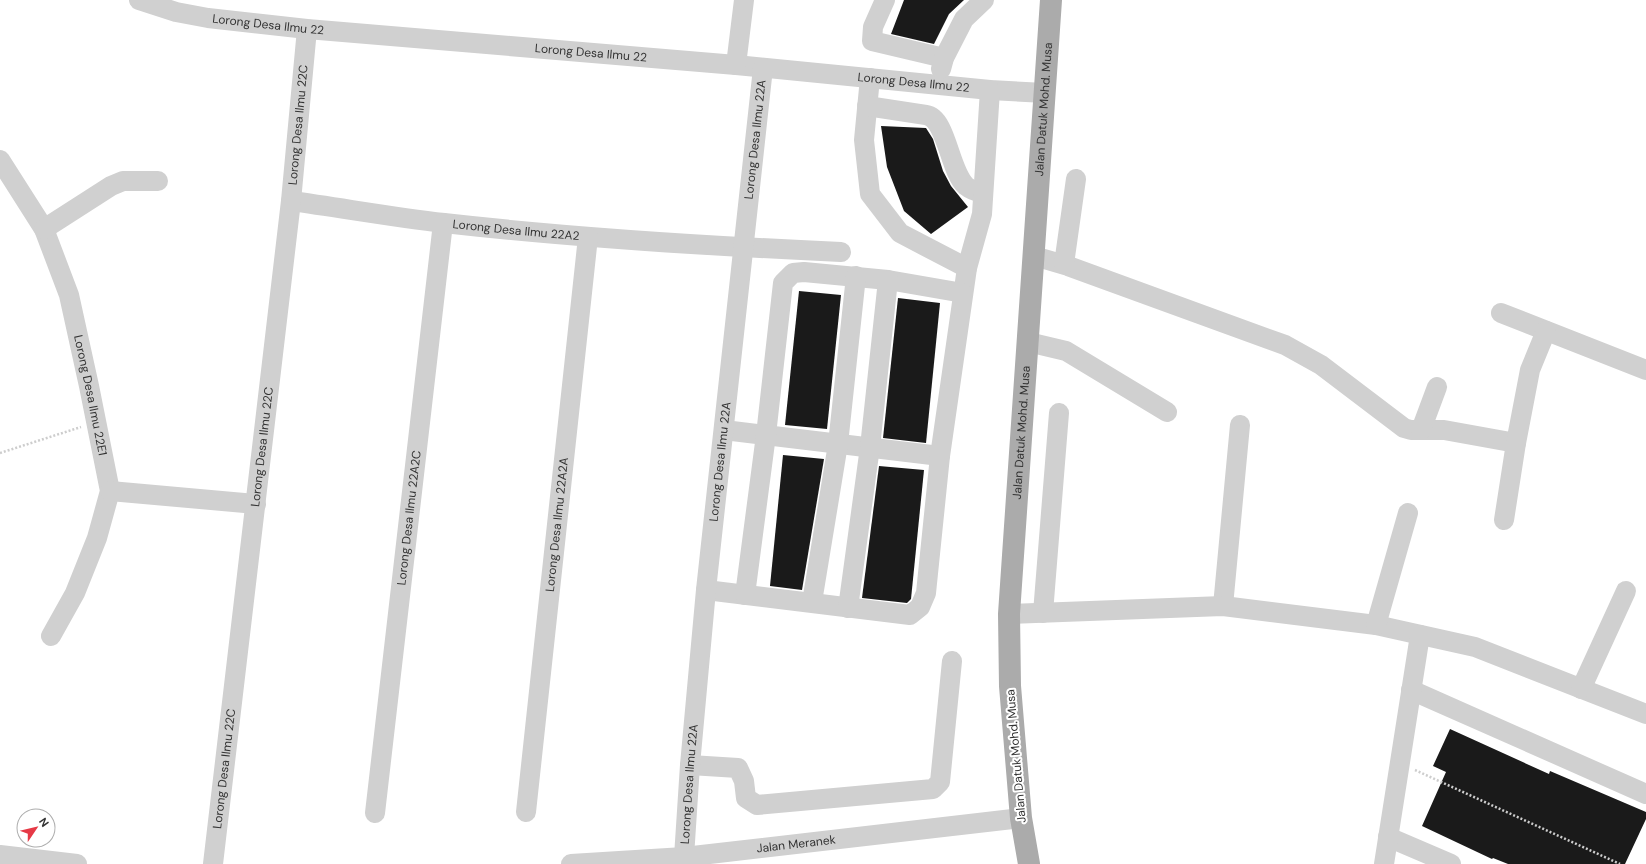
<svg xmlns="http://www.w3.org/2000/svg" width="1646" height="864" font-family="'DM Sans',sans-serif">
<rect width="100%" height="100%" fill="#fff"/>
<g fill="#1a1a1a">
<path d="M904 0H964L949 14 934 44 891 34Z"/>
<path d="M881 126 926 128 933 139 943 171 951 186 968 207 931 234 904 211 887 167Z"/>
<path d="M799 291 841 295 827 429 785 425Z"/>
<path d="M898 298 940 303 926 443 883 438Z"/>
<path d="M783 455 824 459 802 590 770 586Z"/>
<path d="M879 466 924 470 911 599 907 603 862 598Z"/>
<path d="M1450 729 1549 774 1550 771 1646 812V819L1625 864H1508L1493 858 1492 859 1422 826 1446 772 1433 766Z"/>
</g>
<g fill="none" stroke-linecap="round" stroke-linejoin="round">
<g stroke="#cdcdcd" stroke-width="2.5" stroke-dasharray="2 2" stroke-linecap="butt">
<path d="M0 453 81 427"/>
<path d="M1415 770 1620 864"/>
</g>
<g stroke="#d0d0d0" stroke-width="20">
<path id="s1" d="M139 0 176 12 208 18 307 29 736 65 990 90 1045 93"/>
<path d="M885 0 873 27 872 41 944 58"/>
<path d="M736 65 744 0"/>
<path d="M941 69 944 58 964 19 984 0"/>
<path d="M870 78 864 140 870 194 900 233 967 268"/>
<path d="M867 106 926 115C947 118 949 171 966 186 971 190 977 192 983 193"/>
<path id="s2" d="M0 160 44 229 69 295 89 386 110 491 97 538 75 593 51 636"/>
<path id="s3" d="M291 201C342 208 393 217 444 223 576 238 708 246 841 252"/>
<path d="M44 229 111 186 123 181H158"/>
<path d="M1034 256 1068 266 1285 345 1321 365 1404 428 1411 430H1444L1516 443"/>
<path d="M1064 264 1076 179"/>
<path d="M1501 313 1646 370"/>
<path d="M1028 342 1066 351 1167 412"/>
<path d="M724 430 940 456"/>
<path d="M1421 430 1437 387"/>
<path d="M110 491 256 504"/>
<path d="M1504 520 1516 443 1530 370 1546 331"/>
<path d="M706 590 910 615 920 607 926 593 940 456 967 268 982 214 990 90"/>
<path d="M745 595 766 435 783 283 793 273 804 272 888 280 963 293"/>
<path d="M812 602 838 444 856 276"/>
<path d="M1223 606 1240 425"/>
<path d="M848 608 870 447 888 280"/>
<path d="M1043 613 1059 413"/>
<path d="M1009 614 1223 606 1376 625 1475 647 1646 714"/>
<path d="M1376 625 1408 513"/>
<path d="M1581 689 1626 591"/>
<path d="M1411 690 1646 794"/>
<path d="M690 765 738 768 744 781 746 798 757 805 933 789 940 782 952 661"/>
<path id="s4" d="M526 812 588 237"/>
<path id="s5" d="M375 813 443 223"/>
<path d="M1388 837 1451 864"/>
<path d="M0 855 77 864"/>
<path id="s6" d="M684 857 690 765 706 590 763 68"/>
<path id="s7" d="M213 864 291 201 307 29"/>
<path id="s8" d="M571 864 684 857 1021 818"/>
<path d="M1384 864 1420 635"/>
</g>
<path stroke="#ababab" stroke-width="22" id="s9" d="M1029 864 1021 818 1010 686 1009 614 1051 0"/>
</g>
<g text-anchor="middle" stroke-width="4" stroke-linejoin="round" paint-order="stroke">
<g font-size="12" fill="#333" stroke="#fff">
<text dy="4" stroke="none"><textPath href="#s1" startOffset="132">Lorong Desa Ilmu 22</textPath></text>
<text dy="4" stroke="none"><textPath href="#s1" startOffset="456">Lorong Desa Ilmu 22</textPath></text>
<text dy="4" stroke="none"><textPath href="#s1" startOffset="780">Lorong Desa Ilmu 22</textPath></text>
<text dy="4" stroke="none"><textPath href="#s9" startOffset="757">Jalan Datuk Mohd. Musa</textPath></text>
<text dy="4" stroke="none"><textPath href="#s7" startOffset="744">Lorong Desa Ilmu 22C</textPath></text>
<text dy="4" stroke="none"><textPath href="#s6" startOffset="721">Lorong Desa Ilmu 22A</textPath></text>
<text dy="4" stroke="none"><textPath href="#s3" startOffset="227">Lorong Desa Ilmu 22A2</textPath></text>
<text dy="4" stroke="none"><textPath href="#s2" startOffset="255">Lorong Desa Ilmu 22E1</textPath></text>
<text dy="4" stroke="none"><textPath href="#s9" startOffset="433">Jalan Datuk Mohd. Musa</textPath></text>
<text dy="4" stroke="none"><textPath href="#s7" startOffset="420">Lorong Desa Ilmu 22C</textPath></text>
<text dy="4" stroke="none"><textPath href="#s6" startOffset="397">Lorong Desa Ilmu 22A</textPath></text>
<text dy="4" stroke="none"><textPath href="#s5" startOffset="297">Lorong Desa Ilmu 22A2C</textPath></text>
<text dy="4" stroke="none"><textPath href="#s4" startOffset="289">Lorong Desa Ilmu 22A2A</textPath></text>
<text transform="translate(1016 756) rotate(-95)" y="4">Jalan Datuk Mohd. Musa</text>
<text dy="4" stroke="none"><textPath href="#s7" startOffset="96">Lorong Desa Ilmu 22C</textPath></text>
<text dy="4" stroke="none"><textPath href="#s6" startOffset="73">Lorong Desa Ilmu 22A</textPath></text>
<text dy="4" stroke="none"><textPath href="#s8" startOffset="226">Jalan Meranek</textPath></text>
</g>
</g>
<g transform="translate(36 828) rotate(55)"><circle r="19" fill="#ffffff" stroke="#adadad"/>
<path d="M0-3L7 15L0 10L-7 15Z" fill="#e63946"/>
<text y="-6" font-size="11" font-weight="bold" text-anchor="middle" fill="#333333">N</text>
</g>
</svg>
